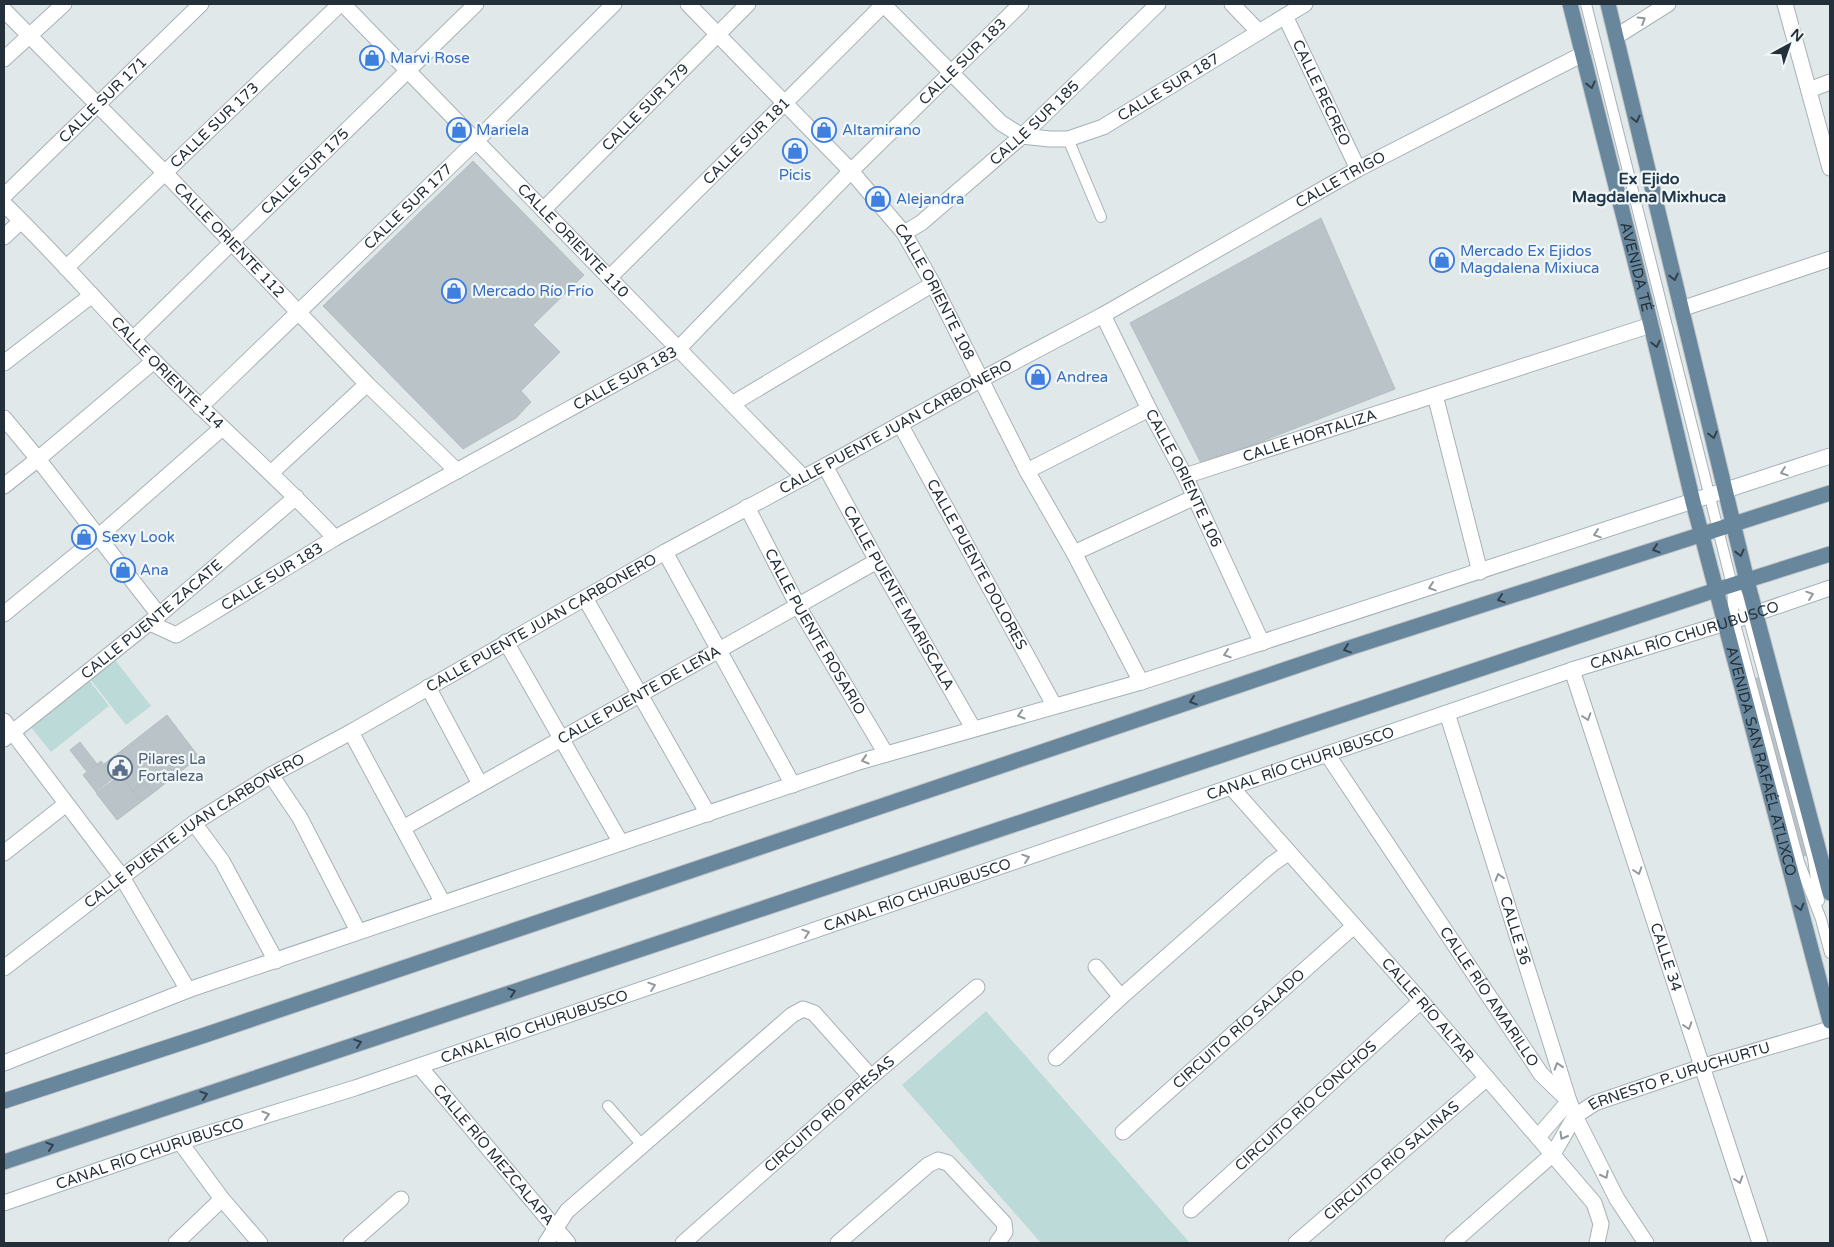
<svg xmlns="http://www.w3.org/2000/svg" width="1834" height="1247" font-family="'Varela Round',sans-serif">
<rect width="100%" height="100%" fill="#e1e8ea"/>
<g fill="#bcdad8">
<path d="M112 656 151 706 126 725 87 675Z"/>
<path d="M85 675 109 706 51 752 26 721Z"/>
<path d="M986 1011 1190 1243H1041L902 1085Z"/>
</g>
<g fill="#bac4c8" stroke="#b4bfc3">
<path d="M473 161 584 275 533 325 560 352 521 391 531 402 516 418 463 449 323 306Z"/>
<path d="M1321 218 1395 389 1202 465 1130 323Z"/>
<path d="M1766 676 1809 839 1792 843 1749 680Z"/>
<path d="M167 715 199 757 153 793 121 751Z"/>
<path d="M80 742 97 764 87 772 70 750Z"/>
<path d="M121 751 144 782 133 791 118 772 113 776 104 764Z"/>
<path d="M101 761 114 777 96 792 83 775Z"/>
<path d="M120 775 141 802 117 820 96 793Z"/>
<path d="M144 782 153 793 141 802 133 791Z"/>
<path d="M1804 837 1808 855 1800 857 1796 839Z"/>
</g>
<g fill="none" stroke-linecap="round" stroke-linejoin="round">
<defs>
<g id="lane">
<path d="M1586 4 1732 585 1734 620 1799 862 1821 919 1830 953"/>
<path d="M1068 139 1101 217"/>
<path d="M1735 590 1748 616 1813 858 1819 901"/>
<path d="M608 1106 642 1145"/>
</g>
<g id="street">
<path id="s1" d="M343 4 804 478"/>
<path id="s2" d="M688 4 851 171 904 233 933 284 1027 471 1074 553 1141 682"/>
<path d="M1232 4 1259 32"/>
<path d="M1785 4 1830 168"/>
<path id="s3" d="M4 10 166 174 367 384 457 471"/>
<path id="s4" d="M1285 16 1358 169"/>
<path d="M1617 36 1668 4"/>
<path d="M4 59 64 4"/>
<path d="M1809 90 1830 82"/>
<path id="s5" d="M4 196 201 4"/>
<path id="s6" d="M4 204C56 254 103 309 153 360 213 421 277 476 335 538"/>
<path id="s7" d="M543 210 748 4"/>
<path id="s8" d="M904 233 921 223 1022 136 1158 4"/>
<path d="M4 237 21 221"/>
<path id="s9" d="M66 268 340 4"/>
<path id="s10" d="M609 278 884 4"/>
<path d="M1681 309 1830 259"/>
<path id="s11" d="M1103 315 1149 409 1185 476 1262 643"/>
<path id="s12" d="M133 339 476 4"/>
<path d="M4 363 92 295"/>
<path d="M1435 395 1480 572"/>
<path d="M732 404 933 284"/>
<path id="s13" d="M200 407 476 141 614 4"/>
<path d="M4 418 38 459 159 615"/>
<path id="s14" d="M900 424 1054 705"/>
<path id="s15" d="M825 466 877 561 973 728"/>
<path d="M1027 471 1149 409"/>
<path d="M271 473 367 384"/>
<path id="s16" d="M1185 476 1651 325"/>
<path d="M4 486 38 459 154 361"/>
<path id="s17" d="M747 507 798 606 886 754"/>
<path d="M665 552 793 785"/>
<path d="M1074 553 1195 497"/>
<path d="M585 598 708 814"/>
<path d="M4 614 99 536 222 428"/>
<path id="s18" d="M150 623 176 635 335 538 678 349 851 171 1021 4"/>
<path d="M506 642 621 843"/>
<path id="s19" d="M1572 670 1760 1243"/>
<path d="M428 687 480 784"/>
<path id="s20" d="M1447 713 1569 1101 1538 1137"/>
<path d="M4 721 122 877 188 990"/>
<path d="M351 732 443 903"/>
<path id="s21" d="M4 739 159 615 296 497"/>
<path id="s22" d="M1327 754 1541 1074 1569 1101 1575 1116 1617 1199 1646 1243"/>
<path d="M271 775 300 818 358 931"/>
<path id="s23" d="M1232 788 1421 1001 1594 1203 1601 1224 1597 1243"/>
<path d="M194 823 222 861 276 961"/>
<path id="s24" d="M403 828 877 561"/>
<path d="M4 853 66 804"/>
<path d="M1096 967 1121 997"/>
<path id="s25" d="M4 968 122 877 194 823 271 775 351 732 665 552 825 466 980 380 1103 315 1358 169 1583 54"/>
<path d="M1056 1058 1121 997 1272 864 1288 853"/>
<path id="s26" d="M1123 1132 1354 926"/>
<path id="s27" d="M1191 1210 1421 1001"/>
<path d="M176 1243 222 1199"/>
<path d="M351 1243 401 1199"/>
<path d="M546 1243 567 1211 792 1015 803 1009 814 1013 871 1077"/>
<path id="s28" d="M683 1243 871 1077 977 987"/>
<path d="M838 1243 928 1165 938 1160 948 1163 1004 1223 1005 1232 997 1243"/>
<path id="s29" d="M1296 1243 1487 1078"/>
<path id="s30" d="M1452 1243 1553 1154 1575 1116 1595 1103 1701 1067 1830 1029"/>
</g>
<g id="secondary">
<path id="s31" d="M883 4 1001 123 1022 136 1050 139H1068L1103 127 1305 4"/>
<path d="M4 1063 188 990 862 761 1141 682 1830 456"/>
<path id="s32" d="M419 1066 568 1243"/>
<path d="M180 1142 222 1199 260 1243"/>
<path id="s33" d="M4 1203 180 1142 355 1088 1572 670 1748 616 1830 588"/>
</g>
<g id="primary">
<path id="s34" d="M1570 4 1651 325 1693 502 1830 1021"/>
<path d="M1608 4 1747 581 1830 893"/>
<path d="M4 1101 205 1035 1352 647 1830 493"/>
<path d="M4 1162 1716 590 1830 554"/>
</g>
</defs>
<use href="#lane" stroke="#a8b1b5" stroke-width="12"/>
<use href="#street" stroke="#a8b1b5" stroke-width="17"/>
<use href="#secondary" stroke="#a3b1b8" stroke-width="17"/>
<use href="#primary" stroke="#c1c5c8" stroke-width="17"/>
<use href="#lane" stroke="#fff" stroke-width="10"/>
<use href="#street" stroke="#fff" stroke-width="15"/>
<use href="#secondary" stroke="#fff" stroke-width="15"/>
<use href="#primary" stroke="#69879c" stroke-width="15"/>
</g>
<defs><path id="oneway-chevron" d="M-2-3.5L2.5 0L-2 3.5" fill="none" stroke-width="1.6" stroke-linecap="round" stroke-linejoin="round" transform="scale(1.25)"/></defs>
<g stroke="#91989c">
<use href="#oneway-chevron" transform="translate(1642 20) rotate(-32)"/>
<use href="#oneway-chevron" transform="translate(1784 472) rotate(161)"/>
<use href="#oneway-chevron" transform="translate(1597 534) rotate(162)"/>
<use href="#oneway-chevron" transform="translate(1432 587) rotate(162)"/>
<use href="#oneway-chevron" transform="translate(1810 595) rotate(-19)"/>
<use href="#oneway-chevron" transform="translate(1227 654) rotate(162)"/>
<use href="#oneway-chevron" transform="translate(1021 715) rotate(164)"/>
<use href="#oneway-chevron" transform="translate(1587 717) rotate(72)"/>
<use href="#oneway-chevron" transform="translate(865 760) rotate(163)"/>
<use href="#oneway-chevron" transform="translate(1026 858) rotate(-19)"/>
<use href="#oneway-chevron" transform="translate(1638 871) rotate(72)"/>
<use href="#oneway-chevron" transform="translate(1499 877) rotate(-107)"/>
<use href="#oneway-chevron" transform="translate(806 933) rotate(-19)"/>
<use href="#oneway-chevron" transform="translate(652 986) rotate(-19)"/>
<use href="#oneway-chevron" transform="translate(1688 1026) rotate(72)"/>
<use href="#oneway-chevron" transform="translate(1558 1066) rotate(-107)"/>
<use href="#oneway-chevron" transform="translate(266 1115) rotate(-17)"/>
<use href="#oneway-chevron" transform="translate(1563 1136) rotate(120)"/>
<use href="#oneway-chevron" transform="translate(1605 1175) rotate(63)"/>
<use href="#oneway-chevron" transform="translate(1739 1180) rotate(72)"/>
</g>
<g stroke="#31414d">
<use href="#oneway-chevron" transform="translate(1591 85) rotate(76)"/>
<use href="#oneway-chevron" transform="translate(1636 119) rotate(77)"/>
<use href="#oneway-chevron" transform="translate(1674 277) rotate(77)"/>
<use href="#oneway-chevron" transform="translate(1656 344) rotate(77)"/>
<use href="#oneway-chevron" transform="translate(1713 435) rotate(76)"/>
<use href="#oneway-chevron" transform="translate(1656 549) rotate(162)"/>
<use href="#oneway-chevron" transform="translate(1740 553) rotate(76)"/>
<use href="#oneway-chevron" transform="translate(1501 599) rotate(162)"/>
<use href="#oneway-chevron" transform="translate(1347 649) rotate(161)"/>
<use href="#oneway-chevron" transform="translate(1193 701) rotate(161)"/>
<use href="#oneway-chevron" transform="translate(1800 907) rotate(75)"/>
<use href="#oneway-chevron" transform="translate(512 992) rotate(-18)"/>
<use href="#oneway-chevron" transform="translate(358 1043) rotate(-18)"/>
<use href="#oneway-chevron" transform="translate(204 1095) rotate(-18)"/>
<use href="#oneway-chevron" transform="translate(50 1146) rotate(-18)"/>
</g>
<defs>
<symbol id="shop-ring" viewBox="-11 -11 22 22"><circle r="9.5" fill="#f1f6f7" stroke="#3f7fe0" stroke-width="1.5"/><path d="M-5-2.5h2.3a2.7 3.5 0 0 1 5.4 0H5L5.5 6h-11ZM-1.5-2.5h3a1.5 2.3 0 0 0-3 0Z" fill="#3f7fe0"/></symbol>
<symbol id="civic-ring" viewBox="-11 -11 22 22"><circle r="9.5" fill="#f1f6f7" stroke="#5c6f8a" stroke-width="1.5"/><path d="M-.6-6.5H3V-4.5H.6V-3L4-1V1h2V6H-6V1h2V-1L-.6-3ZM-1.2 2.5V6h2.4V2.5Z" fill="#5c6f8a"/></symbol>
</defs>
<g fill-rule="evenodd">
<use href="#shop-ring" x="358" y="44" width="28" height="28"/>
<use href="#shop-ring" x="445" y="116" width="28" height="28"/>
<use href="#shop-ring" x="810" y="116" width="28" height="28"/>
<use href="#shop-ring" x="781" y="137" width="28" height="28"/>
<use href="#shop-ring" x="864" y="185" width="28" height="28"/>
<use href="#shop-ring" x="1428" y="246" width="28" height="28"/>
<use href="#shop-ring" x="440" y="277" width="28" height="28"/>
<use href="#shop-ring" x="1024" y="363" width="28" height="28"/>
<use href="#shop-ring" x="70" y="523" width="28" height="28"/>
<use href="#shop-ring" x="109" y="556" width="28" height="28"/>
<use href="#civic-ring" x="106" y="754" width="28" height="28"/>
</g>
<g text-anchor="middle" stroke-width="4.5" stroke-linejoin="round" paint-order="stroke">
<g font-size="15" fill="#366cbe" stroke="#f1f6f7" text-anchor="start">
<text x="390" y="63">Marvi Rose</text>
<text x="476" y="135">Mariela</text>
<text x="842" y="135">Altamirano</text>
<text x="795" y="180" text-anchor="middle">Picis</text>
<text x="896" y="204">Alejandra</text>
<text x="1460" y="256">Mercado Ex Ejidos<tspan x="1460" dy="17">Magdalena Mixiuca</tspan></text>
<text x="472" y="296">Mercado Río Frío</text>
<text x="1056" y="382">Andrea</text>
<text x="102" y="542">Sexy Look</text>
<text x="140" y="575">Ana</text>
</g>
<g font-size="15" fill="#233039" stroke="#f1f6f7">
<text dy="5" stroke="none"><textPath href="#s18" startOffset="1011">CALLE SUR 183</textPath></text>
<text dy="5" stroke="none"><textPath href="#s31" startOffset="352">CALLE SUR 187</textPath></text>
<text dy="5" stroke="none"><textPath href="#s4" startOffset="85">CALLE RECREO</textPath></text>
<text dy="5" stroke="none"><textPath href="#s5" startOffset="138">CALLE SUR 171</textPath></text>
<text dy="5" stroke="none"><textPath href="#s7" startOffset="145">CALLE SUR 179</textPath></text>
<text dy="5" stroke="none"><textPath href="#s8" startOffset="171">CALLE SUR 185</textPath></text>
<text dy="5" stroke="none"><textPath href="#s9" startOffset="206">CALLE SUR 173</textPath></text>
<text dy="5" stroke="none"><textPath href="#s10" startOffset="194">CALLE SUR 181</textPath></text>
<text dy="5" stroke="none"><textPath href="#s12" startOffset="240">CALLE SUR 175</textPath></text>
<text dy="5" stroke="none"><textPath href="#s25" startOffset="1554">CALLE TRIGO</textPath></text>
<text dy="5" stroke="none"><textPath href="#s13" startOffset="289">CALLE SUR 177</textPath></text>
<text dy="5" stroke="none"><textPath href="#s3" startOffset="322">CALLE ORIENTE 112</textPath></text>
<text dy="5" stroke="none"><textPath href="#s1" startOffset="330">CALLE ORIENTE 110</textPath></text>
<text dy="5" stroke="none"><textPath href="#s34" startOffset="271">AVENIDA TÉ</textPath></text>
<text dy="5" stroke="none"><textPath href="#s2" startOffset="381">CALLE ORIENTE 108</textPath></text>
<text dy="5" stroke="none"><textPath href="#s6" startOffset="235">CALLE ORIENTE 114</textPath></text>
<text dy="5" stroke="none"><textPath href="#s18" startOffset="546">CALLE SUR 183</textPath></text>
<text dy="5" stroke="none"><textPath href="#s25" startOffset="1045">CALLE PUENTE JUAN CARBONERO</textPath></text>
<text dy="5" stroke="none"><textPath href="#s16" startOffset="131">CALLE HORTALIZA</textPath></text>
<text dy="5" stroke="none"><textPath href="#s11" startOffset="182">CALLE ORIENTE 106</textPath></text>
<text dy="5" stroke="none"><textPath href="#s14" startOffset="160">CALLE PUENTE DOLORES</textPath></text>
<text dy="5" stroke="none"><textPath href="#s18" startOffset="141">CALLE SUR 183</textPath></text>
<text dy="5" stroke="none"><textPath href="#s15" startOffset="151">CALLE PUENTE MARISCALA</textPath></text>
<text dy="5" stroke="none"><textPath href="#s21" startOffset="190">CALLE PUENTE ZACATE</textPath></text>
<text dy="5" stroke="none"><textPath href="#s25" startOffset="640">CALLE PUENTE JUAN CARBONERO</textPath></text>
<text dy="5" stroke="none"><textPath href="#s17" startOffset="142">CALLE PUENTE ROSARIO</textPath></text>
<text dy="5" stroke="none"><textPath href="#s33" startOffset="1774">CANAL RÍO CHURUBUSCO</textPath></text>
<text dy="5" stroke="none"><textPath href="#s24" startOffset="271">CALLE PUENTE DE LEÑA</textPath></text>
<text dy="5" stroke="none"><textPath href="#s34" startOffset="781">AVENIDA SAN RAFAÉL ATLIXCO</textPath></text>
<text dy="5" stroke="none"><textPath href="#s33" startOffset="1369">CANAL RÍO CHURUBUSCO</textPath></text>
<text dy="5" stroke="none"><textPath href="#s25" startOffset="235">CALLE PUENTE JUAN CARBONERO</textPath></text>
<text dy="5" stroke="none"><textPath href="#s33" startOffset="964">CANAL RÍO CHURUBUSCO</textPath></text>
<text dy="5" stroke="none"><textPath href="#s20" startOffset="228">CALLE 36</textPath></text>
<text dy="5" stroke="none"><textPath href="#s19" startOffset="302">CALLE 34</textPath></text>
<text dy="5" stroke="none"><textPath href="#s22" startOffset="292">CALLE RÍO AMARILLO</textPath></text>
<text dy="5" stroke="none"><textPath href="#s23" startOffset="296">CALLE RÍO ALTAR</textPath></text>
<text dy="5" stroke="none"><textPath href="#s33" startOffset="559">CANAL RÍO CHURUBUSCO</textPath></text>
<text dy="5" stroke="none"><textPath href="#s26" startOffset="155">CIRCUITO RÍO SALADO</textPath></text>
<text dy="5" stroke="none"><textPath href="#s30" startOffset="291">ERNESTO P. URUCHURTU</textPath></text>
<text dy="5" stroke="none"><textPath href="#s27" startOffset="155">CIRCUITO RÍO CONCHOS</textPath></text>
<text dy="5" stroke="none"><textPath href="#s28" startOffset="195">CIRCUITO RÍO PRESAS</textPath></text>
<text dy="5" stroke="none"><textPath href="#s33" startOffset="154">CANAL RÍO CHURUBUSCO</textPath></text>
<text dy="5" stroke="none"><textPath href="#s32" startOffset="116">CALLE RÍO MEZCALAPA</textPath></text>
<text dy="5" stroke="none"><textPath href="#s29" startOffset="126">CIRCUITO RÍO SALINAS</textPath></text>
</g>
<g font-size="15" fill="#4e5e75" stroke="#f1f6f7" text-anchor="start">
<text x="138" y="764">Pilares La<tspan x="138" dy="17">Fortaleza</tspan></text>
</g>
<g font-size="16" font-weight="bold" fill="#21384a" stroke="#f1f6f7">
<text x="1649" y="184">Ex Ejido<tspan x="1649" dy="18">Magdalena Mixhuca</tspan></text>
</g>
</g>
<rect width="1834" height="1247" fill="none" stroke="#233039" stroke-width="10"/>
<g transform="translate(1789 45) rotate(40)" stroke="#f1f6f7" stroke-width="4" paint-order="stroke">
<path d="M0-4L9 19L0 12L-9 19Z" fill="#233039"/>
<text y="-8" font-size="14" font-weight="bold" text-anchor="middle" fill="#233039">N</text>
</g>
</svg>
